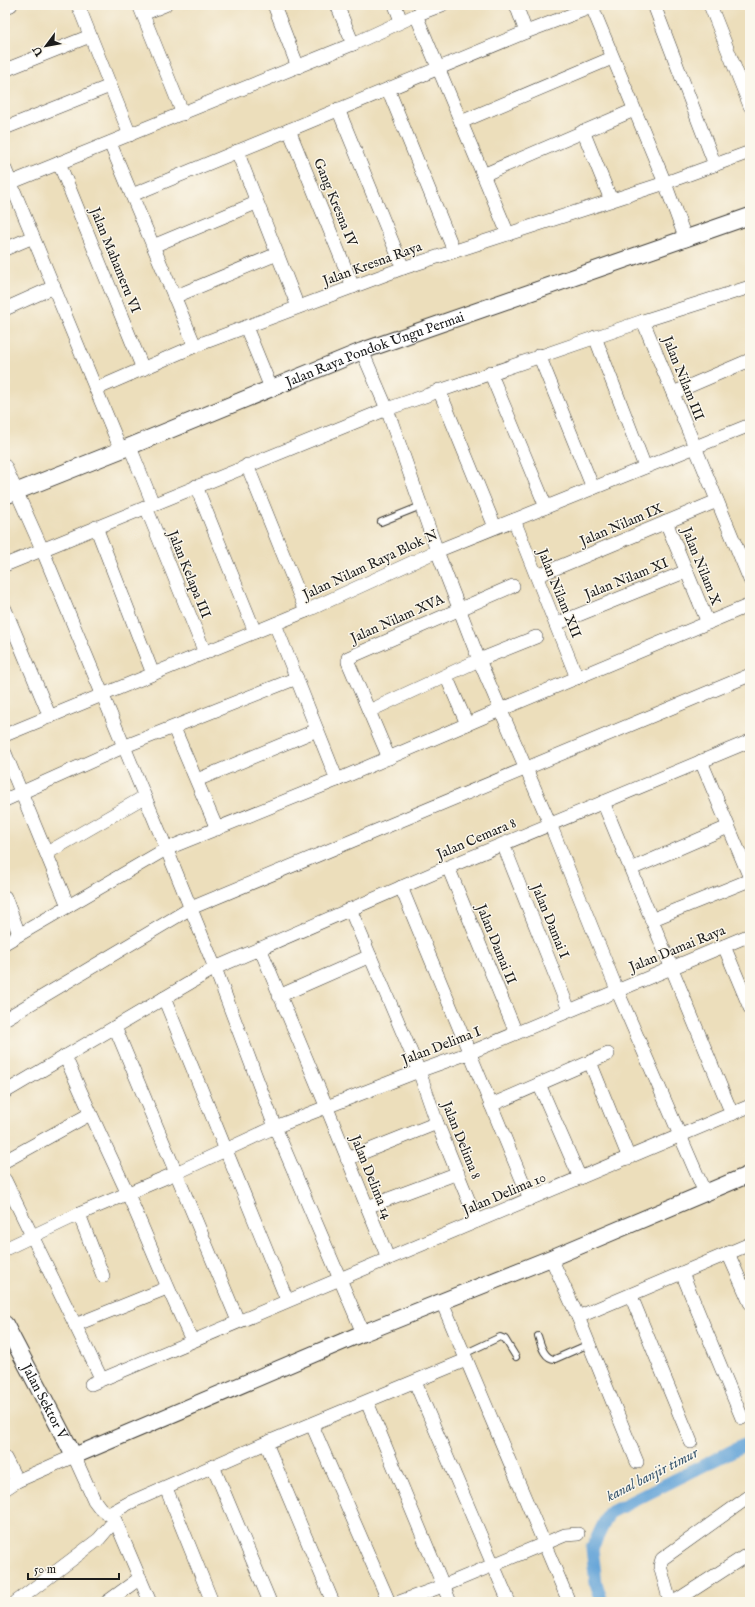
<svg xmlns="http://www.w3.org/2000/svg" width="755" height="1607" font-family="'IM FELL English',serif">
<rect width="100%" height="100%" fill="#fbf7ec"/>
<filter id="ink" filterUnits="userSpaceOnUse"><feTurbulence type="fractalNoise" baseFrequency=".025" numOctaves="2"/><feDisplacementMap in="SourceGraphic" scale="8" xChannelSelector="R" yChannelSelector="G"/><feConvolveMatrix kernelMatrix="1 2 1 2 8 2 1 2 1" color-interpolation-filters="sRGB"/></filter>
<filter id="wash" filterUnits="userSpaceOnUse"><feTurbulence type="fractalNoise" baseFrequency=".012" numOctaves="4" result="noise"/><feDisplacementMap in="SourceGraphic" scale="16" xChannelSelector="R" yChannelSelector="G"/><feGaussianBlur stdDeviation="0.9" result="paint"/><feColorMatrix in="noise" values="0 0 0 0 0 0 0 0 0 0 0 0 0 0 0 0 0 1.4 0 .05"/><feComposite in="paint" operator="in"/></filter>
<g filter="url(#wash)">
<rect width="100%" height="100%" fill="#ecdebb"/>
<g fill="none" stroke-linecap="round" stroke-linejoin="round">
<path stroke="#66a5d8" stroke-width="13" d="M602 1602 596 1583 592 1548 609 1513 750 1442"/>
</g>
</g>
<g filter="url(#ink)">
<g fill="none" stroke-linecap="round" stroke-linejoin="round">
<defs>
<g id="service">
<path d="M381 522 421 506"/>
<path d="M538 1336C541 1345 544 1359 555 1359L589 1344"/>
<path d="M464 1354 500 1337 505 1339 516 1357"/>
</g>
<g id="minor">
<path d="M78 5 130 135"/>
<path d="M139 5 183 114"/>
<path d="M274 5 298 67"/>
<path d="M337 5 353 44"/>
<path d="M395 5 401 21"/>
<path d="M516 5 526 32"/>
<path d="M654 5 715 165"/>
<path d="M710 5 750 106"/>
<path d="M592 7 665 183 686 240"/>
<path d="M5 8 11 5"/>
<path d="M143 14 165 5"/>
<path d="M416 15 508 234"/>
<path d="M5 70 90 36"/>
<path d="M388 89 454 251"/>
<path d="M338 109 403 268"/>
<path d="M461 122 612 58"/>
<path d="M5 128 110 86"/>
<path d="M289 130 353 287"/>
<path d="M583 131 611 200"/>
<path d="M110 143 195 346"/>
<path d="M237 151 298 307"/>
<path d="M59 163 143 369"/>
<path d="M5 169 121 450"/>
<path d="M483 175 634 110"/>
<path d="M5 185 353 44 416 15 442 5"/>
<path d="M132 195 526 32 597 5"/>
<path d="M153 246 256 203"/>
<path d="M5 249 33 237"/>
<path d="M174 297 277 254"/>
<path d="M5 309 54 287"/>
<path d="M643 321 750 580"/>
<path d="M246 327 271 388"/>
<path d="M595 337 645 467"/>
<path d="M362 351 387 409 437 551 479 660 550 824 617 990 705 1193"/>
<path d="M539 355 593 488"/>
<path d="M490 372 546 507"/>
<path d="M96 389 195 346 403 268 665 183 750 152"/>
<path d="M439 390 495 527"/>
<path d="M673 393 750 360"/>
<path d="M130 447 153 504"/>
<path d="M247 465 306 611"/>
<path d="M5 466 42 549 167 850 215 968 275 1127 363 1333"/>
<path d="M196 486 255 632"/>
<path d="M146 507 205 653"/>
<path d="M514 520 577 678"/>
<path d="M666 522 708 623"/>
<path d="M96 527 153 674"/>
<path d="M5 565 387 409 643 321 750 287"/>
<path d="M537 576 717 501"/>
<path d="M5 609 50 717"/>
<path d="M275 624 337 780"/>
<path d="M556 624 687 571"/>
<path d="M446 676 467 724"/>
<path d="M369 711 479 660 536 637"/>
<path d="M174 728 217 829"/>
<path d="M5 735 306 611 437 551 750 425"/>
<path d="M5 753 68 906"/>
<path d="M389 758 348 662V658L513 586"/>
<path d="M701 761 750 878"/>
<path d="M197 780 317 730"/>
<path d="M5 800 123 747 297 678"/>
<path d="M603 802 732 1114"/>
<path d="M503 844 569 1010"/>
<path d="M47 853 144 797"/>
<path d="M448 867 516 1033"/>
<path d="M631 869 728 827"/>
<path d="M401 887 530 1199"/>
<path d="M5 897 19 934"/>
<path d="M350 909 419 1071 437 1123 477 1221"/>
<path d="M651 920 750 880"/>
<path d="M5 943 166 849 337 780 500 710 750 605"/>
<path d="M724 946 750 1008"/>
<path d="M260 948 327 1108 388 1258"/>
<path d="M279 996 370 956"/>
<path d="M164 998 287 1300"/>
<path d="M5 1019 191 908 750 675"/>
<path d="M115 1027 238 1321"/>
<path d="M65 1056C85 1102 106 1147 127 1192 149 1241 168 1291 192 1340"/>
<path d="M590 1062 629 1158"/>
<path d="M539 1084 580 1178"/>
<path d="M5 1092 215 968 448 867 750 741"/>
<path d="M491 1105 608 1054"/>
<path d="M347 1159 437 1123"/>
<path d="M5 1161 90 1114"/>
<path d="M5 1180 101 1378"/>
<path d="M367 1207 458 1173"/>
<path d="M79 1214 103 1276"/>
<path d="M5 1249 79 1214 176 1173 275 1127 419 1071 469 1053 750 935"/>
<path d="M728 1253 750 1303"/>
<path d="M551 1258 578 1317 637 1462"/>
<path d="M682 1273 742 1418"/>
<path d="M631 1296 691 1442"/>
<path d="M442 1302 569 1602"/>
<path d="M578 1317 750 1244"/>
<path d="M75 1325 167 1288"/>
<path d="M415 1382 509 1602"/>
<path d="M91 1384 750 1106"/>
<path d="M367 1402 450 1602"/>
<path d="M312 1425 389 1602"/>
<path d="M266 1443 333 1602"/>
<path d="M5 1458 17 1481"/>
<path d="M213 1466 270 1602"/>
<path d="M166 1488 212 1602"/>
<path d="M5 1489 17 1481 74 1456 94 1500 100 1508 115 1520 150 1602"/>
<path d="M109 1514 129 1503 266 1443 466 1360"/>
<path d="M16 1602 99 1539 115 1520"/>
<path d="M107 1602 140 1578"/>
<path d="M399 1602 443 1586 565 1535 578 1534"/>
<path d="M670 1602 660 1566 662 1559 750 1496"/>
<path d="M674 1602 750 1553"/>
</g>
<g id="tertiary">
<path id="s1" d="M5 496 121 450 362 351 750 216"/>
<path id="s2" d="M5 1324 74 1456 363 1333 551 1258 750 1174"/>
</g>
</defs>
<use href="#service" stroke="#3b3934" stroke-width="8"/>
<use href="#minor" stroke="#3b3934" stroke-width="14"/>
<use href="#tertiary" stroke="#3b3934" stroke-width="18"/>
<use href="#service" stroke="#fff" stroke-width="6"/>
<use href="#minor" stroke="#fff" stroke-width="13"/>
<use href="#tertiary" stroke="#fff" stroke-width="16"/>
</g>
</g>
<g text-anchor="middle" stroke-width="3" stroke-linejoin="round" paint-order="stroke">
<g font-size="14" fill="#1c1c1c" stroke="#fbf7ec">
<text transform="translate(336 202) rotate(68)" y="5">Gang Kresna IV</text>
<text transform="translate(116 260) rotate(68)" y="5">Jalan Mahameru VI</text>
<text transform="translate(372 263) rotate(-20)" y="5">Jalan Kresna Raya</text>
<text dy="5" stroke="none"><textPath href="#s1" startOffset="398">Jalan Raya Pondok Ungu Permai</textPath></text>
<text transform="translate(684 378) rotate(68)" y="5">Jalan Nilam III</text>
<text transform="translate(621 524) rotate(-23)" y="5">Jalan Nilam IX</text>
<text transform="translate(370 564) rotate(-25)" y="5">Jalan Nilam Raya Blok N</text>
<text transform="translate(702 566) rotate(68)" y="5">Jalan Nilam X</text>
<text transform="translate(190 574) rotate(68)" y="5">Jalan Kelapa III</text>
<text transform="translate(626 578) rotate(-22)" y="5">Jalan Nilam XI</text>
<text transform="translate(560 593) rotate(68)" y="5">Jalan Nilam XII</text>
<text transform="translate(397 618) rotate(-24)" y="5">Jalan Nilam XVA</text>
<text transform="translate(476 838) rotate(-23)" y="5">Jalan Cemara 8</text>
<text transform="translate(551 921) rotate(68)" y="5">Jalan Damai I</text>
<text transform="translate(497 944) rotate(68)" y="5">Jalan Damai II</text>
<text transform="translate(677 948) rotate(-22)" y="5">Jalan Damai Raya</text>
<text transform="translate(441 1045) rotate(-21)" y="5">Jalan Delima I</text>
<text transform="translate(462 1140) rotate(68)" y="5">Jalan Delima 8</text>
<text transform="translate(372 1177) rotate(68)" y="5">Jalan Delima 14</text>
<text transform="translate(504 1193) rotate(-23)" y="5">Jalan Delima 10</text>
<text dy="5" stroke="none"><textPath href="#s2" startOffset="87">Jalan Sektor V</textPath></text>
</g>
<g font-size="15" font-style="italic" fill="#3d5a71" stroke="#fbf7ec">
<text transform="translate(652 1474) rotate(-27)" y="5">kanal banjir timur</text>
</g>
</g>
<rect width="755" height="1607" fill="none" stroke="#fbf7ec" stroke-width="20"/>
<g transform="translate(46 46) rotate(238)" stroke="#fbf7ec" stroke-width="3" paint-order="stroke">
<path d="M0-3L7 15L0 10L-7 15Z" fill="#1c1c1c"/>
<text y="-6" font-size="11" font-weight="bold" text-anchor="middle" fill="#1c1c1c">U</text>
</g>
<path d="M28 1573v6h91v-6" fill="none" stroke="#1c1c1c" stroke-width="2"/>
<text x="34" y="1573" font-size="12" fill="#1c1c1c" stroke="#fbf7ec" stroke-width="3" paint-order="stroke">50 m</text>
</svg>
